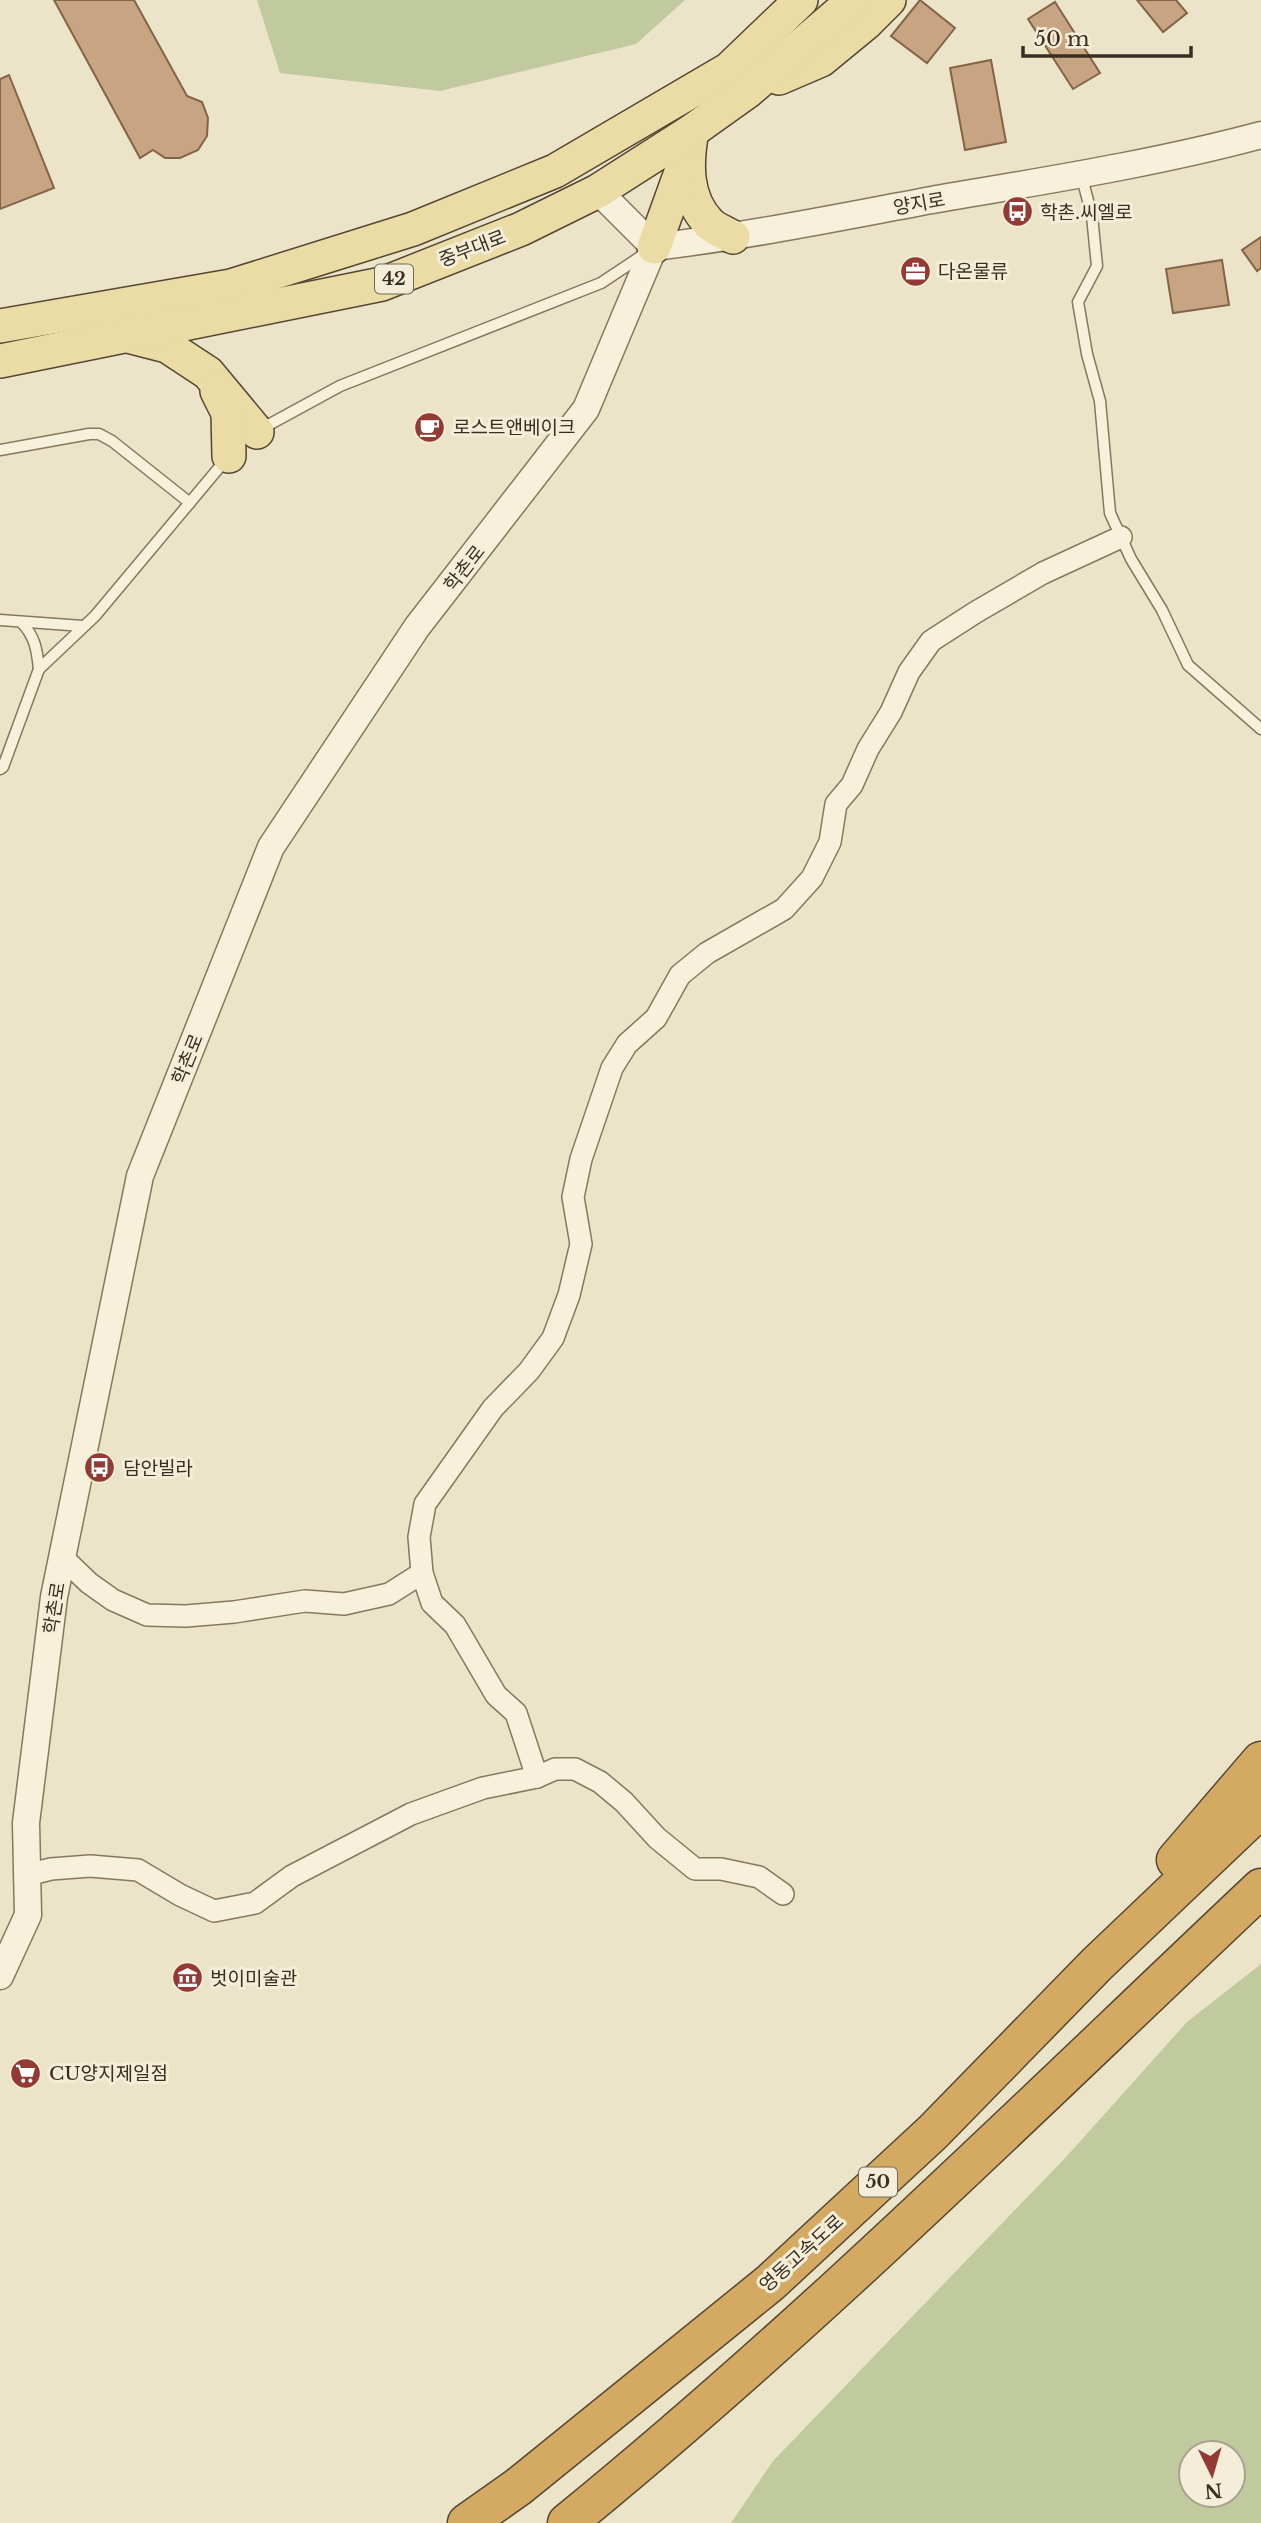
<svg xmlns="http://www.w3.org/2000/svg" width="1261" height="2523" font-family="'Libre Baskerville','Noto Sans KR',serif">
<rect width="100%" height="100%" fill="#ece4c9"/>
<g fill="#c1c99e" fill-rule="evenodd">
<path d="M257 0H685L636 44 440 91 280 73Z"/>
<path d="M1261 1964V2523H731L773 2461 1067 2156 1187 2022ZM1233 2453V2495H1191V2453Z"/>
</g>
<g fill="#c7a482" stroke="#846447" stroke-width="2">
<path d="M54 0H134L187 96 202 102 208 118 207 136 198 150 180 158H165L153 150 140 158Z"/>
<path d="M920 0 955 28 927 63 891 36Z"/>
<path d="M1137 0H1176L1187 13 1163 32Z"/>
<path d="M1055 2 1100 73 1073 89 1028 19Z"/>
<path d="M991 60 1006 142 965 150 950 68Z"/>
<path d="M9 75 54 188 0 209V79Z"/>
<path d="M1261 237V268L1257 271 1242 250Z"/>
<path d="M1222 260 1229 305 1173 313 1166 269Z"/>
</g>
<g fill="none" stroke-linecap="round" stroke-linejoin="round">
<defs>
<g id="service">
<path d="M1081 174 1092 216 1097 266 1078 302 1087 354 1100 401 1110 513 1131 559 1162 610 1188 665 1261 729"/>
<path d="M261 429 340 386 601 283 643 255"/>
<path d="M0 450 89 434H99L112 441 190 503"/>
<path d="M0 620 83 626"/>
<path d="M21 622C35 636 37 650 39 669"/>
<path d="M0 769 3 767 39 669 95 616 228 457"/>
</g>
<g id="minor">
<path d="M62 1557 89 1583 113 1600 147 1615 186 1616 234 1612 305 1601 344 1604 389 1594 422 1573"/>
<path d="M537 1777 516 1713 496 1695 455 1625 432 1603 422 1573 419 1537 425 1504 493 1408 529 1371 553 1338 569 1295 581 1244 573 1197 581 1159 612 1068 627 1044 656 1018 680 975 707 953 784 909 812 878 830 842 836 804 852 785 868 749 891 712 909 672 931 641 976 612 1043 573 1121 537"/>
<path d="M27 1875 51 1869 90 1866 138 1870 180 1895 214 1911 255 1903 292 1876 411 1814 483 1788 537 1777 555 1769H575L600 1782 624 1802 657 1838 695 1869H721L759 1877 783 1894"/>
</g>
<g id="tertiary">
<path d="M598 191 654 247"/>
<path d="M654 247C748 236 840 217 932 200 1042 181 1153 164 1261 135"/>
<path d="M0 1976 28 1915 26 1823 54 1597 140 1176 271 847 417 627 586 409 654 247"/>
</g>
<g id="primary">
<path d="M779 78 821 60 866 23 889 0"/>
<path d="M692 131C686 163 685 198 709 223 715 229 725 233 733 237"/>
<path d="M654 247 685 161"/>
<path d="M0 326 231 286 413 229 555 171 729 69 801 0"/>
<path d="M132 337 167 346 208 373 257 432"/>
<path d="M0 361 382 284 521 229 598 191 692 131 748 91 854 0"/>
<path d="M217 391 228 413 229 456"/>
</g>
<g id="motorway">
<path d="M1176 1860 1261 1761"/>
<path d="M467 2523 518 2487 770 2283 933 2132 1097 1964 1261 1808"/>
<path d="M567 2523C810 2325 1033 2103 1261 1888"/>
</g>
</defs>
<use href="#service" stroke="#87775f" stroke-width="13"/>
<use href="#minor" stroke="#87775f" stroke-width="24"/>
<use href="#tertiary" stroke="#87775f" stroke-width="29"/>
<use href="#primary" stroke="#554633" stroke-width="36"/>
<use href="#motorway" stroke="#554633" stroke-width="41"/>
<use href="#service" stroke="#f7f1dc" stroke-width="10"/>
<use href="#minor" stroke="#f7f1dc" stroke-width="21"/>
<use href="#tertiary" stroke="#f7f1dc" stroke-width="26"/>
<use href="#primary" stroke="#ebdba5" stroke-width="33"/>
<use href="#motorway" stroke="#d4aa62" stroke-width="38"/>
</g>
<defs>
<symbol id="bus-disc" viewBox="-11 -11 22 22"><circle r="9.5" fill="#923a33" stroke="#f4eed8"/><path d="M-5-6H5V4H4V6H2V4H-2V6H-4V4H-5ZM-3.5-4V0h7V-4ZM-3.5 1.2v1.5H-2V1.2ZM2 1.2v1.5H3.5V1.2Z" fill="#fff"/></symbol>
<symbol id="office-disc" viewBox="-11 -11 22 22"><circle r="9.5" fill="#923a33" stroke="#f4eed8"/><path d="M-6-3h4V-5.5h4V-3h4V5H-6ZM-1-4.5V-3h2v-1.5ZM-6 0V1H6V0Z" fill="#fff"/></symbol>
<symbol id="cafe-disc" viewBox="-11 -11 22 22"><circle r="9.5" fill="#923a33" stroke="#f4eed8"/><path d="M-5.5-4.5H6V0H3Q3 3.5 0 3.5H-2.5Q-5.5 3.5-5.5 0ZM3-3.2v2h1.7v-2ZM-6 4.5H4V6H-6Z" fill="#fff"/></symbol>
<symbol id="museum-disc" viewBox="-11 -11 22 22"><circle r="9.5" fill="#923a33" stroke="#f4eed8"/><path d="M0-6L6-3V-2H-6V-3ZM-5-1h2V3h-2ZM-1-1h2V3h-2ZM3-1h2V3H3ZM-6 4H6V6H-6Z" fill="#fff"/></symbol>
<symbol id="supermarket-disc" viewBox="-11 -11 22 22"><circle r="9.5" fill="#923a33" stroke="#f4eed8"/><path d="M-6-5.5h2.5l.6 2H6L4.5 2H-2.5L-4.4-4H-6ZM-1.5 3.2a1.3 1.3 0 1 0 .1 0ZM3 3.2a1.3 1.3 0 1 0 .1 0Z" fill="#fff"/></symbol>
</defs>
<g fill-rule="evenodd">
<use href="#bus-disc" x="1000" y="194" width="35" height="35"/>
<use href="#office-disc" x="898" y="254" width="35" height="35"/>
<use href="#cafe-disc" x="412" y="410" width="35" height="35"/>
<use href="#bus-disc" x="82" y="1450" width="35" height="35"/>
<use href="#museum-disc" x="170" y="1960" width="35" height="35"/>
<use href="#supermarket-disc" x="8" y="2056" width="35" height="35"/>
</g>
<g text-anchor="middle" stroke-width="6" stroke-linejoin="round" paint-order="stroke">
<g fill="#f4eed8" stroke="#716858" stroke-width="2">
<rect x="375" y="264.5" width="38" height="29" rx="5"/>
<rect x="859" y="2167.5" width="38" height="29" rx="5"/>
</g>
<g font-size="18" font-weight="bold" fill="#392e21">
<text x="394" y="285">42</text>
<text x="878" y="2188">50</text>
</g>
<g font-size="19" fill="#392e21" stroke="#f4eed8">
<text transform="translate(919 203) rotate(-10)" y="7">양지로</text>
<text transform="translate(472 248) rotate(-21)" y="7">중부대로</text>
<text transform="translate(464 568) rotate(-52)" y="7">학촌로</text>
<text transform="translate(187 1059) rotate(-68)" y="7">학촌로</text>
<text transform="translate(54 1608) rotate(-81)" y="7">학촌로</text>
<text transform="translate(801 2253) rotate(-42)" y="7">영동고속도로</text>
</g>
<g font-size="19" fill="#392e21" stroke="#f4eed8" text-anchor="start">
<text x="1040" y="219">학촌.씨엘로</text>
<text x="938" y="278">다온물류</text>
<text x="453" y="434">로스트앤베이크</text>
<text x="123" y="1475">담안빌라</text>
<text x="210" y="1985">벗이미술관</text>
<text x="49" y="2080">CU양지제일점</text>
</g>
</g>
<g transform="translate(1212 2474) rotate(175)"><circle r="33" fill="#f4eed8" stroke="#a9a18f" stroke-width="2"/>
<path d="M0-5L12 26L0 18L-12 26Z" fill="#923a33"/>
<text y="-10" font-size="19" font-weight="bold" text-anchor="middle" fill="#392e21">N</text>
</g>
<path d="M1023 46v10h168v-10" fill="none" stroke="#392e21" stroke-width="3.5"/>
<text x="1034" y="46" font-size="21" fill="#392e21" stroke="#f4eed8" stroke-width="5" paint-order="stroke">50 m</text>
</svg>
